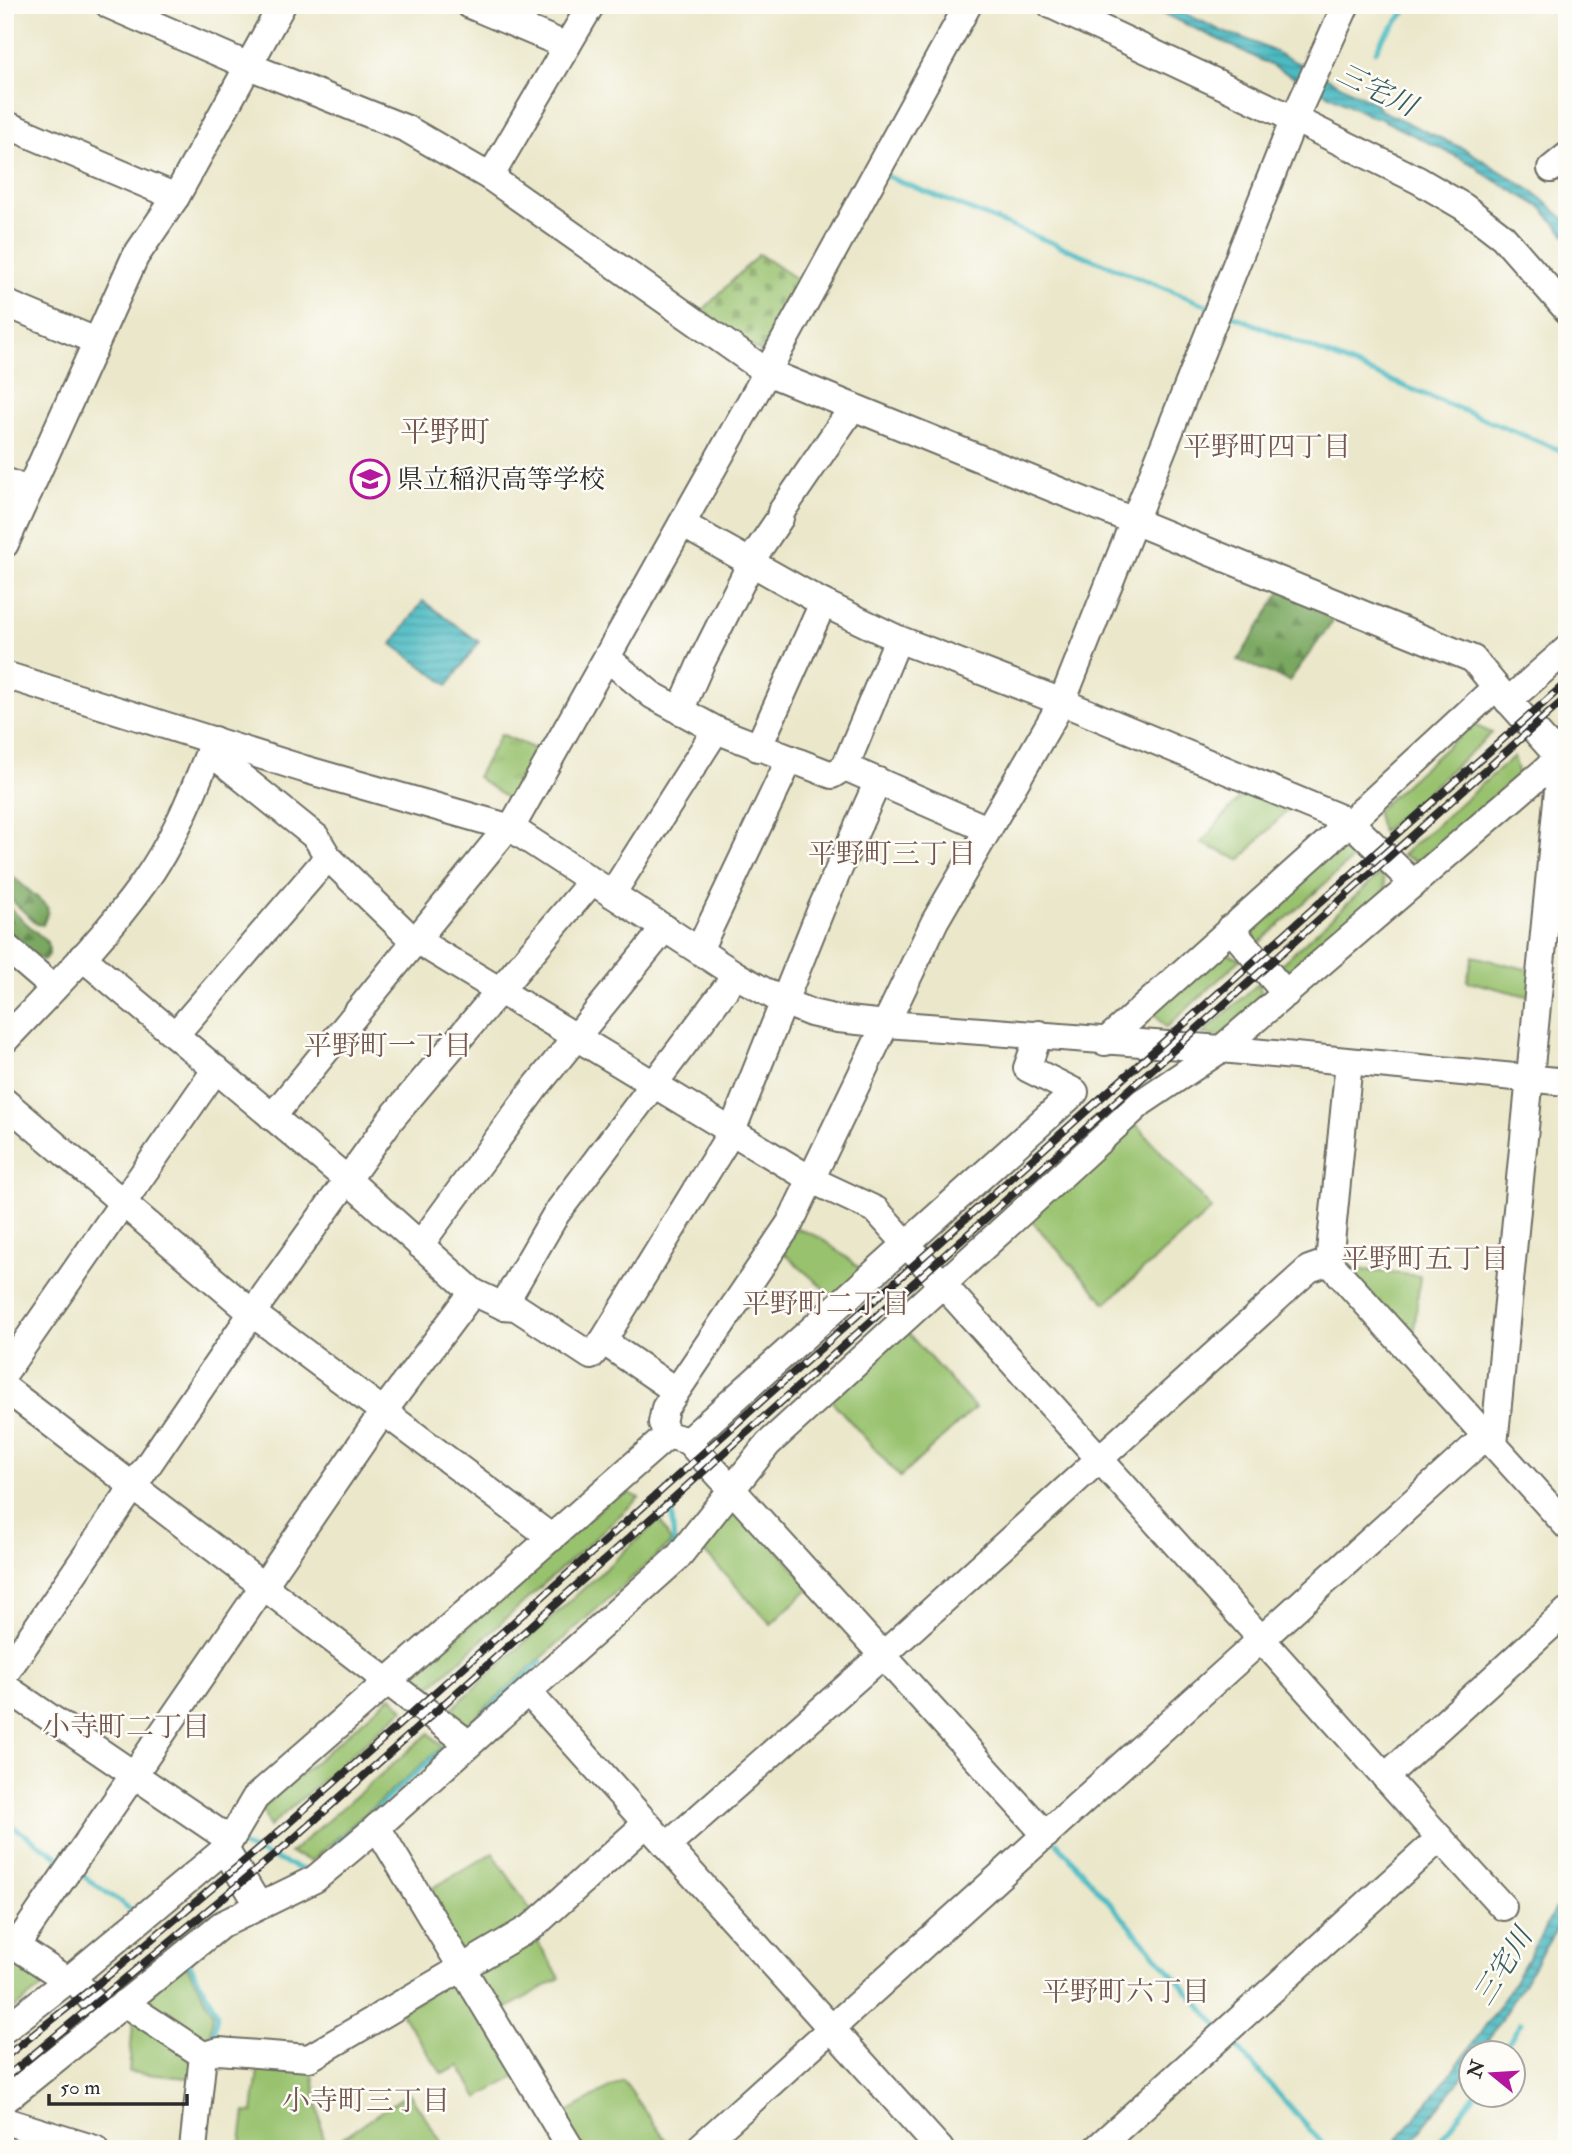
<svg xmlns="http://www.w3.org/2000/svg" width="1572" height="2154" font-family="'IM FELL Double Pica','Noto Serif JP',serif">
<defs>
<pattern id="forest-firs" width="22" height="20" patternUnits="userSpaceOnUse" patternTransform="scale(1.75)"><rect width="22" height="20" fill="#7aa861"/><path d="M5 1l3.5 6h-7zM16 11l3.5 6h-7z" fill="#648950"/></pattern>
<pattern id="cemetery-stones" width="16" height="16" patternUnits="userSpaceOnUse" patternTransform="scale(1.75)"><rect width="16" height="16" fill="#99c26e"/><path d="M2 7V4a2 2 0 0 1 4 0v3zM10 15v-3a2 2 0 0 1 4 0v3z" fill="#7d9e5b"/></pattern>
<pattern id="park-tufts" width="24" height="20" patternUnits="userSpaceOnUse" patternTransform="scale(1.75)"><rect width="24" height="20" fill="#99c26e"/><path d="M3 7l-1-3M5 7V3M7 7l1-3M15 17l-1-3M17 17v-4M19 17l1-3" fill="none" stroke="#7d9e5b"/></pattern>
<pattern id="water-rules" width="6" height="5" patternUnits="userSpaceOnUse" patternTransform="scale(1.75)"><rect width="6" height="5" fill="#4cbbc3"/><path d="M0 2.5h6" fill="none" stroke="#3f989f"/></pattern>
</defs>
<rect width="100%" height="100%" fill="#fdfcf7"/>
<filter id="ink" filterUnits="userSpaceOnUse"><feTurbulence type="fractalNoise" baseFrequency=".0143" numOctaves="2"/><feDisplacementMap in="SourceGraphic" scale="14" xChannelSelector="R" yChannelSelector="G"/><feConvolveMatrix kernelMatrix="1 2 1 2 8 2 1 2 1" color-interpolation-filters="sRGB"/></filter>
<filter id="wash" filterUnits="userSpaceOnUse"><feTurbulence type="fractalNoise" baseFrequency=".00686" numOctaves="4" result="noise"/><feDisplacementMap in="SourceGraphic" scale="28" xChannelSelector="R" yChannelSelector="G"/><feGaussianBlur stdDeviation="1.57" result="paint"/><feColorMatrix in="noise" values="0 0 0 0 0 0 0 0 0 0 0 0 0 0 0 0 0 1.4 0 .05"/><feComposite in="paint" operator="in"/></filter>
<g filter="url(#wash)">
<rect width="100%" height="100%" fill="#ebe7ca"/>
<g fill="#99c26e" stroke="#62764c" stroke-width="2">
<path d="M1472 724 1492 733 1382 832 1376 811Z"/>
<path d="M1514 756 1519 775 1418 862 1402 855Z"/>
<path d="M1247 789 1290 807 1240 860 1201 843Z"/>
<path d="M1342 842 1360 852 1258 944 1249 924Z"/>
<path d="M1382 872 1386 891 1295 973 1279 966Z"/>
<path d="M1219 950 1241 959 1166 1028 1152 1010Z"/>
<path d="M1473 956 1534 971 1531 997 1467 981Z"/>
<path d="M1259 983 1263 1001 1223 1037 1202 1034Z"/>
<path d="M1134 1122 1212 1209 1106 1303 1029 1218Z"/>
<path d="M797 1228 821 1238 865 1272 835 1298 781 1251Z"/>
<path d="M1346 1268 1420 1276 1413 1342Z"/>
<path d="M906 1331 975 1408 900 1477 830 1399Z"/>
<path d="M622 1489 639 1498 428 1689 414 1675Z"/>
<path d="M730 1510 743 1511 811 1587 771 1624 700 1547Z"/>
<path d="M660 1519 671 1543 464 1727 449 1711Z"/>
<path d="M391 1696 404 1709 269 1827 262 1808Z"/>
<path d="M429 1733 442 1747 311 1861 290 1853Z"/>
<path d="M493 1853 534 1915 471 1954 460 1950 424 1893Z"/>
<path d="M533 1934 560 1978 498 2013 475 1974Z"/>
<path d="M5 1949 42 1972V1987L5 2016Z"/>
<path d="M185 1963 213 2013 209 2046 148 2013 143 1998Z"/>
<path d="M456 1979 518 2075 478 2098 460 2066 442 2074 400 2011Z"/>
<path d="M133 2020 187 2050 197 2079 129 2072Z"/>
<path d="M259 2060 311 2063 325 2149H240L245 2112 253 2113Z"/>
<path d="M623 2080 672 2149H579L559 2117Z"/>
<path d="M409 2093 446 2149H326Z"/>
</g>
<g fill="url(#forest-firs)" stroke="#526a46" stroke-width="2">
<path d="M1283 588 1340 612 1289 681 1238 660Z"/>
<path d="M5 870 47 906 48 912 43 925 37 924 5 894Z"/>
<path d="M5 904 47 942 49 949V955L43 960 32 955 5 932Z"/>
</g>
<path fill="url(#cemetery-stones)" stroke="#62764c" stroke-width="2" d="M759 254 805 285 767 356 700 313Z"/>
<path fill="url(#park-tufts)" stroke="#62764c" stroke-width="2" d="M501 734 540 751 516 805 477 777Z"/>
<g fill="url(#water-rules)" stroke="#3c7377" stroke-width="2">
<path d="M1145 5H1167L1228 34C1244 32 1353 92 1376 104L1380 110 1468 151 1532 191 1567 221V237L1542 208 1481 172 1476 166 1379 118H1374L1247 53Z"/>
<path d="M423 601 479 642 448 685 392 644Z"/>
<path d="M1567 1888V1912L1481 2052H1470V2067L1406 2149H1389C1420 2112 1451 2075 1479 2035 1512 1989 1540 1937 1567 1888Z"/>
</g>
<g fill="none" stroke-linecap="round" stroke-linejoin="round">
<g stroke="#4cbbc3" stroke-width="5">
<path d="M1376 51 1382 39 1411 5"/>
<path d="M884 175 1211 307"/>
<path d="M1229 314 1567 453"/>
<path d="M671 1547 674 1545 672 1512"/>
<path d="M467 1728 541 1662"/>
<path d="M5 1821 66 1862"/>
<path d="M1057 1843 1219 2027"/>
<path d="M242 1846 306 1871 308 1869"/>
<path d="M334 1846 452 1741"/>
<path d="M76 1871 133 1911 137 1908"/>
<path d="M191 1961 189 1963 217 2013 213 2038"/>
<path d="M1231 2040 1327 2149"/>
<path d="M1502 2052 1521 2023"/>
<path d="M1434 2149 1475 2094"/>
</g>
</g>
</g>
<g filter="url(#ink)">
<g fill="none" stroke-linecap="round" stroke-linejoin="round">
<defs>
<g id="minor">
<path d="M109 5 249 66 407 129 490 177 767 372 1473 659 1496 687 1350 822 1105 1042"/>
<path d="M470 5 567 46"/>
<path d="M1051 5 1294 119 1418 180 1464 207 1503 237 1567 310"/>
<path d="M5 124 176 197"/>
<path d="M1551 169 1567 156"/>
<path d="M490 177 591 5"/>
<path d="M5 303 96 341"/>
<path d="M5 481 29 491"/>
<path d="M682 524 823 603 898 639 1062 702 1350 822 1414 884"/>
<path d="M5 544 135 257 176 197 282 5"/>
<path d="M750 562 780 518 781 512 853 407"/>
<path d="M898 639 845 767 987 829"/>
<path d="M607 658 652 695 716 730 832 775 845 767"/>
<path d="M5 675 304 769 511 828 736 975 784 1002 811 1013 838 1019 887 1024 1221 1049 1567 1082"/>
<path d="M1496 687 1557 755"/>
<path d="M1508 701 1567 649"/>
<path d="M680 711 701 663 751 563"/>
<path d="M758 748 823 603"/>
<path d="M209 751 316 837 328 857 415 942"/>
<path d="M511 828 767 372 968 5"/>
<path d="M612 894 716 730"/>
<path d="M1230 928 1286 994"/>
<path d="M416 940 812 1180 876 1210 1440 1838 1096 2149"/>
<path d="M5 946 54 988"/>
<path d="M699 950 790 759"/>
<path d="M82 957 349 1181 473 1292 503 1306 516 1307 591 1356 603 1341 732 1131 821 909 878 781"/>
<path d="M175 1035 328 857"/>
<path d="M5 1040C52 990 103 940 143 884 176 838 193 792 214 740"/>
<path d="M1349 1062 1329 1262 1567 1526"/>
<path d="M5 1102 252 1313 552 1538"/>
<path d="M272 1117 508 827"/>
<path d="M420 1245 534 1089 665 928"/>
<path d="M503 1306 556 1214 736 975"/>
<path d="M603 1341 676 1391"/>
<path d="M5 1372 216 1069"/>
<path d="M5 1388 469 1744"/>
<path d="M688 1441 1075 1092 1027 1068 1039 1034"/>
<path d="M1494 1445 1559 780 1549 767"/>
<path d="M5 1674 252 1313 391 1119 592 881"/>
<path d="M5 1687 230 1840"/>
<path d="M528 1692 940 2149"/>
<path d="M1385 1777 1567 1611"/>
<path d="M377 1827 571 2149"/>
<path d="M1046 1835 688 1441 668 1435 662 1423 665 1408 790 1223 935 921 1062 702 1294 119 1346 5"/>
<path d="M1440 1838 1503 1907"/>
<path d="M667 1846 883 1655 1309 1269 1329 1262"/>
<path d="M225 1849 259 1906"/>
<path d="M5 1939 67 1980"/>
<path d="M16 1946 383 1412 473 1292"/>
<path d="M72 1977 107 2017"/>
<path d="M124 2003 203 2055 193 2149"/>
<path d="M5 2029 72 1977 225 1849 255 1798 668 1435"/>
<path d="M203 2055 219 2051 309 2058 533 1926 646 1824"/>
<path d="M5 2100 221 1925 315 1879 377 1827 678 1557 768 1444 1142 1102 1221 1049 1549 767 1567 741"/>
<path d="M5 2121 95 2149"/>
<path d="M698 2149 1486 1436"/>
</g>
</defs>
<use href="#minor" stroke="#6e6d63" stroke-width="30"/>
<use href="#minor" stroke="#fff" stroke-width="26"/>
<defs>
<g id="rail">
<path d="M5 2057 115 1970 282 1829 1567 682"/>
<path d="M5 2078 289 1843 1567 697"/>
</g>
</defs>
<use href="#rail" stroke="#2b2b2b" stroke-width="8"/>
<use href="#rail" stroke="#fdfcf7" stroke-width="5" stroke-dasharray="16" stroke-linecap="butt"/>
</g>
</g>
<defs>
<symbol id="school-ring" viewBox="-11 -11 22 22"><circle r="9.5" fill="#fdfcf7" stroke="#b5179e" stroke-width="1.5"/><path d="M0-5L7-2L0 1L-7-2ZM-4 1L0 2.5L4 1V4Q0 6-4 4Z" fill="#b5179e"/></symbol>
</defs>
<g fill-rule="evenodd">
<use href="#school-ring" x="348" y="457" width="44" height="44"/>
</g>
<g text-anchor="middle" stroke-width="5" stroke-linejoin="round" paint-order="stroke">
<g font-size="26" fill="#2b2b2b" stroke="#fdfcf7" text-anchor="start">
<text x="397" y="488">県立稲沢高等学校</text>
</g>
<g font-size="28" font-style="italic" fill="#375d60" stroke="#fdfcf7">
<text transform="translate(1377 89) rotate(26)" y="10">三宅川</text>
<text transform="translate(1502 1966) rotate(-58)" y="10">三宅川</text>
</g>
<g font-size="28" fill="#745750" stroke="#fdfcf7">
<text x="1267" y="456">平野町四丁目</text>
<text x="892" y="863">平野町三丁目</text>
<text x="388" y="1055">平野町一丁目</text>
<text x="1425" y="1268">平野町五丁目</text>
<text x="826" y="1313">平野町二丁目</text>
<text x="126" y="1736">小寺町二丁目</text>
<text x="1126" y="2001">平野町六丁目</text>
<text x="366" y="2110">小寺町三丁目</text>
</g>
<g font-size="30" fill="#745750" stroke="#fdfcf7">
<text x="445" y="442">平野町</text>
</g>
</g>
<rect width="1572" height="2154" fill="none" stroke="#fdfcf7" stroke-width="28"/>
<g transform="translate(1492 2074) rotate(288)"><circle r="33" fill="#fdfcf7" stroke="#a9a8a5" stroke-width="2"/>
<path d="M0-5L12 26L0 18L-12 26Z" fill="#b5179e"/>
<text y="-10" font-size="19" font-weight="bold" text-anchor="middle" fill="#2b2b2b">N</text>
</g>
<path d="M49 2094v10h138v-10" fill="none" stroke="#2b2b2b" stroke-width="3.5"/>
<text x="60" y="2094" font-size="21" fill="#2b2b2b" stroke="#fdfcf7" stroke-width="5" paint-order="stroke">50 m</text>
</svg>
